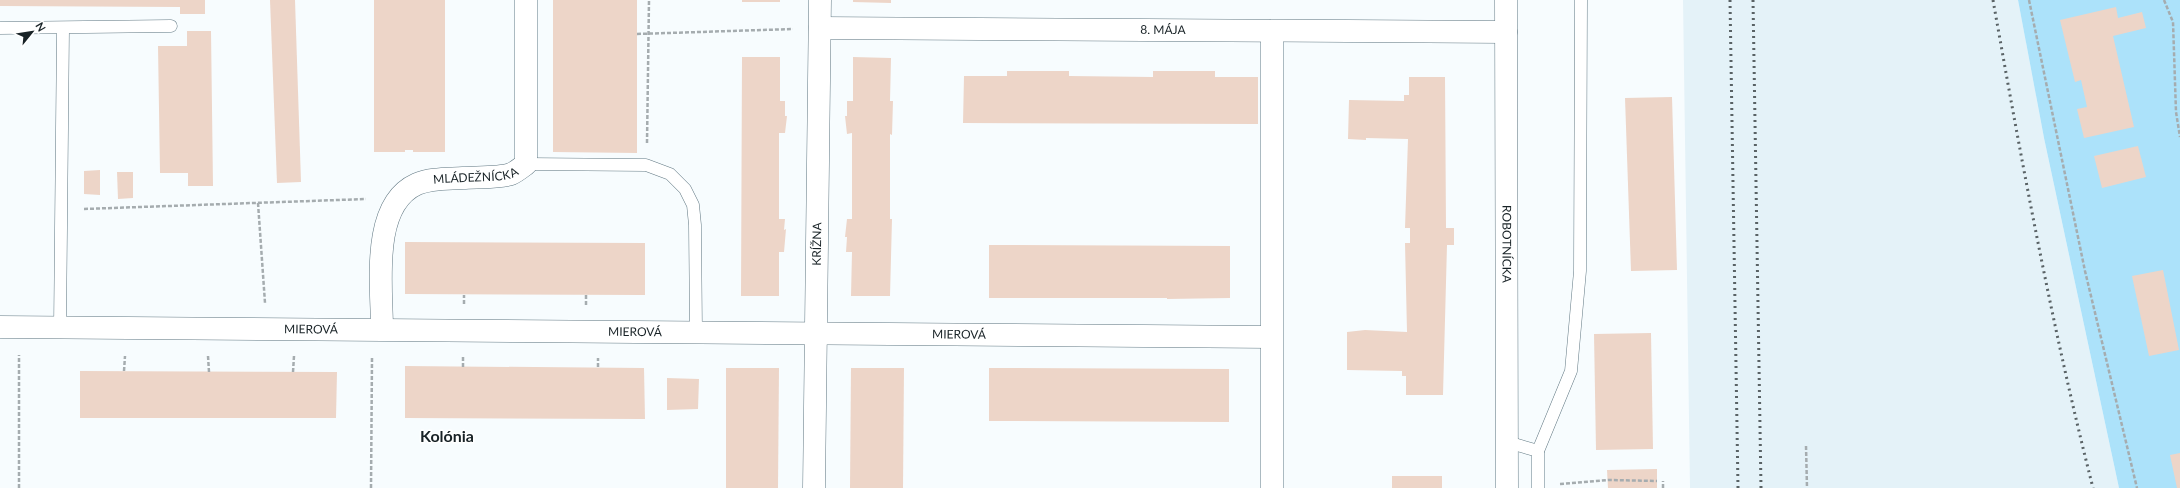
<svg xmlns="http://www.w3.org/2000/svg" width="2180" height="488" font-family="Lato,sans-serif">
<rect width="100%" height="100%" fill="#f7fcfe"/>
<path fill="#e4f2f8" d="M1683 0H2018L2044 138 2119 488H1690Z"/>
<path fill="#ace2fa" d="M2018 0H2180V488H2119L2044 138Z"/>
<g fill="#edd5c8">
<path d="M0 0H205V14H180V7L0 6Z"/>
<path d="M270 0H295L301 182 277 183Z"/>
<path d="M374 0H445V152H413V150H405V152H374Z"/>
<path d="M553 0H637V153L553 152Z"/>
<rect x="742" y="0" width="38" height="2"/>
<path d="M853 0H891V3L853 2Z"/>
<path d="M2116 7 2118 18 2142 12 2146 28 2113 36 2134 127 2084 138 2077 109 2087 107 2081 80 2075 82 2060 20Z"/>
<path d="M187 31H211L213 186H188V173H160L158 46H187Z"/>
<path d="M742 57H780V101H785V116H787L785 133H779V219H785L784 230 786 229 784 252H779V296H741Z"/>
<path d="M853 57 891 58 890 101H893L892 135 890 134V219H892L890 296H851L852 252H846L847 237H845L847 219H852V133L847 134 845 116H847V101H853Z"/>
<path d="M1007 71H1069V76L1153 77V71H1215V77H1258V124L963 123 964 76H1007Z"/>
<path d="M1409 77H1445L1446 228H1454V245H1447L1443 395H1406V376H1402V371L1347 370V332L1365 330 1407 332 1405 243H1410V228H1405L1408 139 1366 138V140L1348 139 1349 100 1404 101V95H1409Z"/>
<path d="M1672 97 1677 270 1631 271 1625 98Z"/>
<path d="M2138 146 2146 177 2102 188 2094 156Z"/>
<path d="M100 170V195L84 194V171Z"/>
<path d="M117 172H133V198L118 199Z"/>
<path d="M405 242 645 243V295L405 294Z"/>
<path d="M989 245 1230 246V298L1167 299V298H989Z"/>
<path d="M2163 270 2179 350 2149 356 2132 276Z"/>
<path d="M1651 333 1653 449 1596 450 1594 334Z"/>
<path d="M405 366 644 368 645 419 405 418Z"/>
<path d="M726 368H779L778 488H726Z"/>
<path d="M851 368H904L903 488H850Z"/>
<path d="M989 368 1229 369V422L989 421Z"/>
<path d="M80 371 337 372 336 418H80Z"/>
<path d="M667 378 699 379 698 409 667 410Z"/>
<path d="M2180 453V488H2177L2170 455Z"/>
<path d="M1657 469V488H1608L1607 470Z"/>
<rect x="1392" y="476" width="50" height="12"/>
</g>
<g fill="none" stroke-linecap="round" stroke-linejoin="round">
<defs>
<g id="service">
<path d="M0 28 171 26"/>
<path d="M526 164 646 165 670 174 685 189 693 205 695 225 696 331"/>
<path d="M60 328 63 29"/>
<path d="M1507 442 1538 451"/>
<path d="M1538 488V451L1571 371 1580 271 1581 0"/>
</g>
<g id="minor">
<path id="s1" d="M820 28 1506 32"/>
<path d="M1272 31V488"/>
<path id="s2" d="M0 327 1271 337"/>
<path id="s3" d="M382 329C382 287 370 205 417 184 431 178 448 179 463 178 475 177 501 178 511 174 516 172 522 167 526 164V0"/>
<path id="s4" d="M814 488 820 0"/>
</g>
<g id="tertiary">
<path id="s5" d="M1506 0 1507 488"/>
</g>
</defs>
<use href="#service" stroke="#617883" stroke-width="13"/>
<use href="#minor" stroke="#617883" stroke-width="23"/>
<use href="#tertiary" stroke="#617883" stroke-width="23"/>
<g stroke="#a5acaf" stroke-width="2.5" stroke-dasharray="4 2" stroke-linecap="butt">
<path d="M2029 0 2085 271 2137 488"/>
<path d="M2164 0 2173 22 2176 112 2180 137"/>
<path d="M637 34 793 29"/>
<path d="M647 143 649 0"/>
<path d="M258 203 265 303"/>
<path d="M84 209 366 199"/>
<path d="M586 295V305"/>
<path d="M464 304V295"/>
<path d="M208 356 209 372"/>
<path d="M463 357V367"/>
<path d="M598 367V358"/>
<path d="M124 371 125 356"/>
<path d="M293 372 294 356"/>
<path d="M1806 446 1807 488"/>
<path d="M1560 484 1608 480 1657 481"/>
<path d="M19 488V355"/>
<path d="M371 488 372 358"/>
<path d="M1663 488V481"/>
</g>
<use href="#service" stroke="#fff" stroke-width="12"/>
<use href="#minor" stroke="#fff" stroke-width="22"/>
<use href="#tertiary" stroke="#fff" stroke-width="22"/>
<g stroke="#596265" stroke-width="3" stroke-dasharray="2 4" stroke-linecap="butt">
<path d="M1730 0 1738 488"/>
<path d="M1753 0 1761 488"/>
<path d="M1993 0C2022 164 2052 327 2093 488"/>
</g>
</g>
<g text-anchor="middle" stroke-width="3" stroke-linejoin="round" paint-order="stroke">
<g font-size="12" fill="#182226" stroke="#fff">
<text dy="4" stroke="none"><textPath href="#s1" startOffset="343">8. MÁJA</textPath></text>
<text dy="4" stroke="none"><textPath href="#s3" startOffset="217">MLÁDEŽNÍCKA</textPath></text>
<text dy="4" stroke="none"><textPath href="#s4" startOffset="244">KRÍŽNA</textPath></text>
<text dy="4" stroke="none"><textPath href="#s5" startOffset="244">ROBOTNÍCKA</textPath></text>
<text dy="4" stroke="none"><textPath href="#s2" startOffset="311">MIEROVÁ</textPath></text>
<text dy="4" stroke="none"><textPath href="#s2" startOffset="635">MIEROVÁ</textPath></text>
<text dy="4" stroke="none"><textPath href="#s2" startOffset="959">MIEROVÁ</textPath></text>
</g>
<g font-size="16" font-weight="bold" fill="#182226" stroke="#fff">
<text x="447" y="442">Kolónia</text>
</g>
</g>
<g transform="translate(32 32) rotate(60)" stroke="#ffffff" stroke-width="3" paint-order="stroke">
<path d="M0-3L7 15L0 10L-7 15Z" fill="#182226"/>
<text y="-6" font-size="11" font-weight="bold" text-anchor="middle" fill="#182226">N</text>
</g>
</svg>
